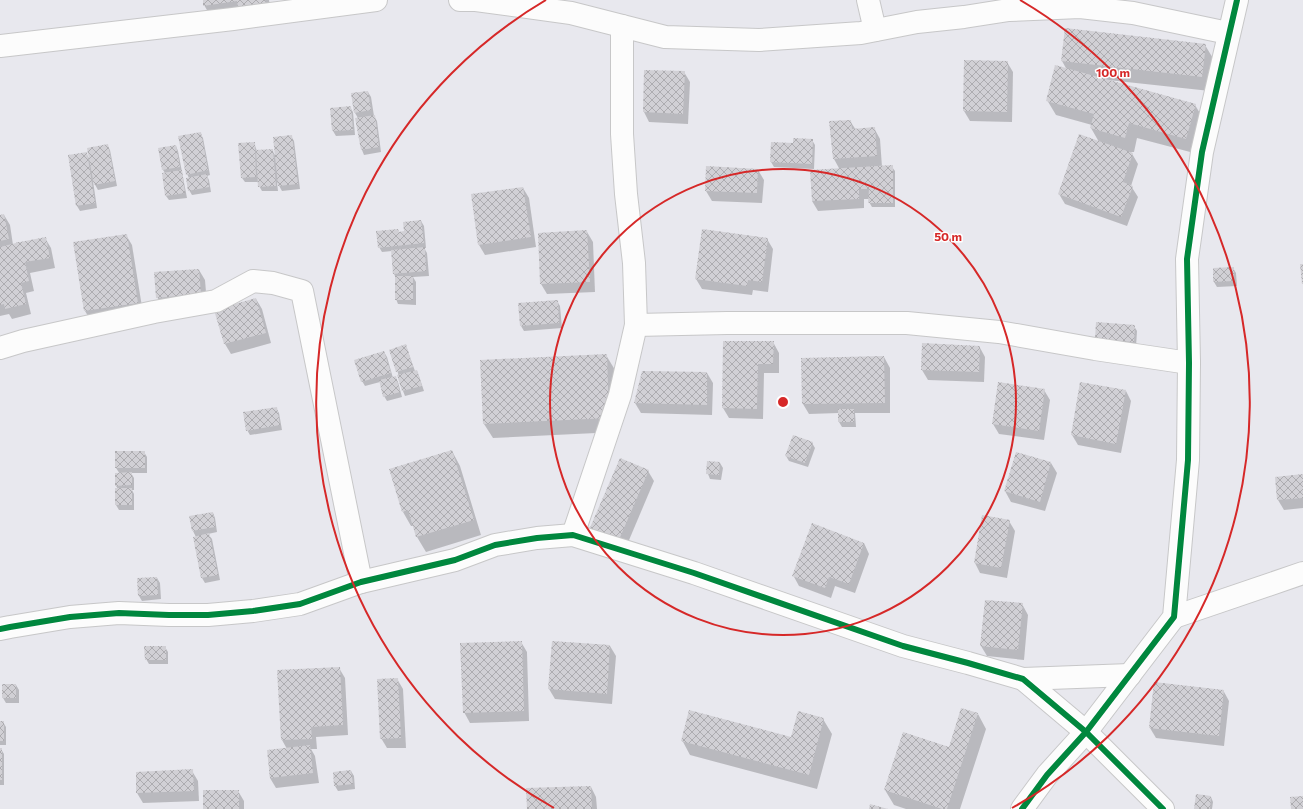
<svg xmlns="http://www.w3.org/2000/svg" width="1303" height="809" font-family="Commissioner,sans-serif">
<defs>
<pattern id="building-cross-hatch" width="8" height="8" patternUnits="userSpaceOnUse"><rect width="8" height="8" fill="#d1d0d5"/><path d="M0 0l8 8M0 8l8-8" fill="none" stroke="#adacb0"/></pattern>
</defs>
<rect width="100%" height="100%" fill="#e8e8ee"/>
<g fill="#0003">
<path d="M204 0H269L271 14 210 15 204 5Z"/>
<path d="M1205 45 1214 60 1210 91 1108 80 1195 105 1204 120 1194 153 1137 138 1134 152H1131L1138 164 1131 186 1138 197 1127 226 1065 204 1059 194 1099 142 1091 128 1092 125 1056 115 1047 100 1067 70 1062 61Z"/>
<path d="M1007 62 1013 72 1012 122 970 121 964 111Z"/>
<path d="M645 71 684 72 690 82 688 124 649 122 644 112Z"/>
<path d="M368 92 371 97 374 116 377 121 381 152 364 155 362 150 358 118 355 113Z"/>
<path d="M350 107 353 112 355 135 336 136 333 131 331 109Z"/>
<path d="M850 121 856 130 874 128 880 139 882 167H892L895 171V207H872L869 202V199H864V208L818 211 812 201 840 170 834 159 830 122Z"/>
<path d="M200 133 203 138 210 175 207 176 209 180 211 192 192 195 189 190V178L187 174Z"/>
<path d="M291 136 294 141 300 189 282 191 277 182 278 191H262L259 186V182H245L242 178 254 143 257 151 272 150 276 157Z"/>
<path d="M812 140 815 145 814 169 774 167 771 162 772 143 794 144Z"/>
<path d="M107 145 110 150 117 186 98 190 93 181 97 208 80 211 77 206 69 156 86 153 90 160Z"/>
<path d="M176 146 178 151 187 198 169 200 166 196 165 173 163 170Z"/>
<path d="M758 170 764 180 762 203 712 201 706 191Z"/>
<path d="M523 188 529 198 536 247 485 255 479 245Z"/>
<path d="M4 215 10 225 13 245 45 238 51 248 55 268 30 273 34 291 26 293 31 314 12 319 9 314 0 316V216Z"/>
<path d="M421 221 424 226 426 248H424L427 253 429 276 413 277 416 282V305L398 304 396 299V278L394 274 392 251 382 252 379 247 399 232H405Z"/>
<path d="M587 232 593 242 595 292 547 294 541 284Z"/>
<path d="M126 235 132 245 143 313 91 321 85 311Z"/>
<path d="M767 239 773 249 768 292 753 290 752 295 702 289 696 279Z"/>
<path d="M1233 268 1236 273 1237 286 1217 287 1214 282Z"/>
<path d="M199 270 205 280 207 304 163 307 157 297Z"/>
<path d="M256 299 262 309 271 343 231 354 225 344 215 311Z"/>
<path d="M557 301 560 306 562 328 524 331 521 326Z"/>
<path d="M1134 326 1137 331 1136 347 1099 344Z"/>
<path d="M724 342H773L779 353V373H764L763 419 729 418 723 408Z"/>
<path d="M406 346 415 371H417L419 376 424 391 405 396 403 391 398 376H399L390 350Z"/>
<path d="M979 346 985 357 984 382 928 380 922 370Z"/>
<path d="M384 352 387 357 393 378 395 377 398 382 402 397 387 401 384 396 380 382 365 386 362 381Z"/>
<path d="M606 355 615 370 617 432 493 438 484 424Z"/>
<path d="M884 357 890 368V413H855L856 427H842L839 422V413L809 414 803 404Z"/>
<path d="M643 372 707 373 713 383 712 415 641 413 635 403Z"/>
<path d="M1044 390 1050 400 1044 440 999 434 993 424Z"/>
<path d="M1126 391 1131 401 1121 453 1078 445 1072 435Z"/>
<path d="M276 408 279 413 282 430 250 435 247 430Z"/>
<path d="M812 443 815 448 808 467 789 461 786 456Z"/>
<path d="M452 451 460 466 481 535 426 552 417 537 414 526H411L403 512Z"/>
<path d="M144 452 147 457V473H131L134 478V490H132L134 494V510H119L116 505 118 489 116 486 120 474 116 468Z"/>
<path d="M1016 454 1051 463 1057 473 1045 511 1011 502 1005 491Z"/>
<path d="M708 462 720 463 723 468 721 480 710 479 708 474Z"/>
<path d="M648 471 654 481 624 552 590 530Z"/>
<path d="M1303 475V508L1284 510 1278 500 1276 478Z"/>
<path d="M213 513 215 518 217 532 208 534 212 539 220 580 205 583 202 578 194 538 196 537 193 531Z"/>
<path d="M1009 521 1015 531 1007 578 980 573 975 563Z"/>
<path d="M864 543 869 554 855 593 835 586 831 598 799 586 793 575Z"/>
<path d="M157 578 160 583 161 599 142 601 139 596Z"/>
<path d="M1022 604 1028 615 1024 660 987 656 981 646Z"/>
<path d="M521 642 527 652 529 721 470 723 464 712Z"/>
<path d="M610 646 616 656 612 704 555 699 549 689Z"/>
<path d="M165 647 168 652V664H149L146 659Z"/>
<path d="M339 668 345 678 348 735 316 737 317 749H311L315 756 319 783 276 788 270 778 268 751 287 749 282 740Z"/>
<path d="M397 679 403 689 406 748H387L381 738Z"/>
<path d="M3 685H16L19 690V703H6L3 698Z"/>
<path d="M1223 690 1229 701 1224 746 1156 738 1150 728Z"/>
<path d="M978 714 986 729 960 809H906L894 805 885 790 949 749Z"/>
<path d="M823 719 832 734 817 789 690 755 682 740 792 738Z"/>
<path d="M0 722H3L6 727V745H0Z"/>
<path d="M0 749H1L4 754V785H0Z"/>
<path d="M192 771 198 781 199 801 143 803 137 793Z"/>
<path d="M351 771 354 776 355 789 338 791 335 786Z"/>
<path d="M591 787 596 797 597 809H528Z"/>
<path d="M238 791 244 801V809H204Z"/>
<path d="M1211 797 1213 802 1212 809H1195Z"/>
</g>
<g fill="url(#building-cross-hatch)">
<path d="M203 0H265L266 4 238 7 237 1 203 6Z"/>
<path d="M1065 28 1206 44 1202 77 1061 61Z"/>
<path d="M964 60 1008 61 1007 112 963 111Z"/>
<path d="M1055 65 1196 104 1186 139 1129 123 1125 138 1090 128 1094 114 1046 101Z"/>
<path d="M644 70 685 71 683 114 643 112Z"/>
<path d="M368 91 371 110 354 113 351 93Z"/>
<path d="M351 106 353 130 332 131 330 108Z"/>
<path d="M375 115 379 147 361 150 355 118Z"/>
<path d="M851 120 852 129 875 127 877 156 833 159 829 121Z"/>
<path d="M201 132 208 170 186 175 178 136Z"/>
<path d="M1079 134 1133 153 1123 182 1133 186 1121 217 1058 194Z"/>
<path d="M292 135 298 184 278 186 273 137Z"/>
<path d="M793 138 813 139 812 164 770 162 771 142 793 143Z"/>
<path d="M255 142 256 177 241 178 238 143Z"/>
<path d="M108 144 115 181 94 185 87 148Z"/>
<path d="M176 145 180 167 162 170 158 148Z"/>
<path d="M273 149 276 186 258 187 256 150Z"/>
<path d="M87 152 95 203 76 206 68 155Z"/>
<path d="M893 165V203H868L869 189H859V199L812 201 810 170Z"/>
<path d="M706 166 758 169 757 193 705 191Z"/>
<path d="M182 170 185 193 165 196 162 173Z"/>
<path d="M207 174 209 187 188 191 186 178Z"/>
<path d="M523 187 531 237 478 245 471 194Z"/>
<path d="M4 214 9 239 0 241V215Z"/>
<path d="M421 220 424 243 378 248 376 231 398 229 399 232 404 231 403 222Z"/>
<path d="M702 229 768 238 762 282 748 280 747 286 695 279Z"/>
<path d="M587 230 590 282 540 284 538 233Z"/>
<path d="M127 234 138 303 84 311 73 242Z"/>
<path d="M46 237 50 258 25 262 29 281 21 283 26 304 5 309 4 304 0 305V247L16 243V242H20Z"/>
<path d="M425 247 426 271 393 274 391 250Z"/>
<path d="M1300 264H1303V284H1302Z"/>
<path d="M1234 267V281L1213 282V268Z"/>
<path d="M199 269 201 294 156 298 154 272Z"/>
<rect x="395" y="276" width="18" height="24"/>
<path d="M256 298 266 333 224 344 214 310Z"/>
<path d="M558 300 559 323 520 326 518 303Z"/>
<path d="M1096 322 1135 325 1134 342 1095 339Z"/>
<path d="M723 341H774L773 364H758L757 409 722 408Z"/>
<path d="M922 343 980 346 979 372 921 370Z"/>
<path d="M406 344 413 367 396 372 389 350Z"/>
<path d="M384 351 391 373 361 382 354 360Z"/>
<path d="M607 354 609 418 483 424 480 360Z"/>
<path d="M884 356 885 403 802 404 801 358Z"/>
<path d="M417 370 422 386 402 391 397 375Z"/>
<path d="M642 371 707 372V405L634 403Z"/>
<path d="M396 376 400 392 383 397 379 380Z"/>
<path d="M998 382 1045 389 1039 431 992 424Z"/>
<path d="M1080 382 1126 390 1116 444 1071 435Z"/>
<path d="M277 407 280 425 246 431 243 412Z"/>
<rect x="838" y="409" width="16" height="13"/>
<path d="M793 435 813 442 805 463 785 456Z"/>
<path d="M452 450 474 520 416 537 408 510 402 512 389 469Z"/>
<rect x="115" y="451" width="30" height="17"/>
<path d="M1016 452 1051 462 1040 502 1004 491Z"/>
<path d="M620 458 649 470 618 542 589 530Z"/>
<path d="M707 461 720 462 719 475 706 474Z"/>
<path d="M132 472V485L115 486V473Z"/>
<path d="M1303 474V498L1277 500 1275 477Z"/>
<rect x="115" y="488" width="17" height="17"/>
<path d="M213 512 215 527 192 531 189 516Z"/>
<path d="M982 515 1010 520 1001 568 974 563Z"/>
<path d="M812 523 864 543 849 584 829 577 825 588 792 576Z"/>
<path d="M209 533 218 575 201 578 193 537Z"/>
<path d="M157 577 158 595 138 596 137 578Z"/>
<path d="M985 600 1023 603 1018 650 980 646Z"/>
<path d="M522 641 524 711 463 713 460 643Z"/>
<path d="M552 641 610 645 607 694 548 689Z"/>
<path d="M144 646H166V660H145Z"/>
<path d="M340 667 343 725 311 727 312 739 281 740 277 670Z"/>
<path d="M398 678 401 738 380 739 377 679Z"/>
<path d="M1154 682 1224 690 1219 736 1149 728Z"/>
<rect x="2" y="684" width="14" height="14"/>
<path d="M961 708 978 713 947 809H942L884 790 903 732 949 747Z"/>
<path d="M689 710 791 737 798 711 824 718 809 775 681 741Z"/>
<rect x="0" y="721" width="4" height="20"/>
<path d="M310 745 313 773 270 778 267 750Z"/>
<rect x="0" y="748" width="2" height="32"/>
<path d="M193 769 194 791 136 793V772Z"/>
<path d="M351 770 353 784 334 786 333 772Z"/>
<path d="M591 786 592 809H527L526 788Z"/>
<rect x="203" y="790" width="36" height="19"/>
<path d="M1196 794 1211 796 1210 809H1194Z"/>
<path d="M1303 796V809H1291L1290 797Z"/>
<path d="M870 804 888 809H869Z"/>
</g>
<g fill="none" stroke-linecap="round" stroke-linejoin="round">
<defs>
<g id="minor">
<path d="M460 0H476L571 13 665 37 759 40 861 33 917 22 964 17 1009 10 1080 7 1133 13 1228 33"/>
<path d="M868 0 875 30"/>
<path d="M0 46 233 19 376 0"/>
<path d="M636 325 727 323H907L999 332 1095 349 1189 363"/>
<path d="M0 348 23 341 154 312 216 301 253 281 273 283 302 291 361 582"/>
<path d="M573 535 620 395 636 325 634 263 626 194 622 134V26"/>
<path d="M1174 617 1303 573"/>
<path d="M0 629 10 627 70 617 119 613 169 615H208L253 611 300 604 361 582 455 560 495 545 537 538 573 535 694 573 903 646 968 663 1023 679 1086 732 1163 809"/>
<path d="M1023 679 1130 675"/>
<path d="M1022 809 1047 775 1086 732 1174 617 1188 460 1189 363 1187 259 1202 152 1237 0"/>
</g>
</defs>
<use href="#minor" stroke="#c7c7c8" stroke-width="24"/>
<use href="#minor" stroke="#fcfcfc" stroke-width="22"/>
<defs>
<g id="cycleway">
<path d="M0 629 10 627 70 617 119 613 169 615H208L253 611 300 604 361 582 455 560 495 545 537 538 573 535 694 573 903 646 968 663 1023 679 1086 732 1163 809"/>
<path d="M1022 809 1047 775 1086 732 1174 617 1188 460 1189 363 1187 259 1202 152 1237 0"/>
</g>
</defs>
<use href="#cycleway" stroke="#fff" stroke-width="8"/>
<use href="#cycleway" stroke="#00873e" stroke-width="6"/>
</g>
<g fill="none" stroke="#d62828" stroke-width="2">
<circle cx="783" cy="402" r="233"/>
<path d="M554 808A466 466 0 0 1 546 0M1020 0A466 466 0 0 1 1012 808"/>
</g>
<circle cx="783" cy="402" r="6" fill="#d62828" stroke="#fff" stroke-width="2"/>
<g font-size="12" text-anchor="middle" font-weight="bold" fill="#d62828" stroke="#fff" stroke-width="3" stroke-linejoin="round" paint-order="stroke">
<text x="1113" y="77">100 m</text>
<text x="948" y="241">50 m</text>
</g>
</svg>
